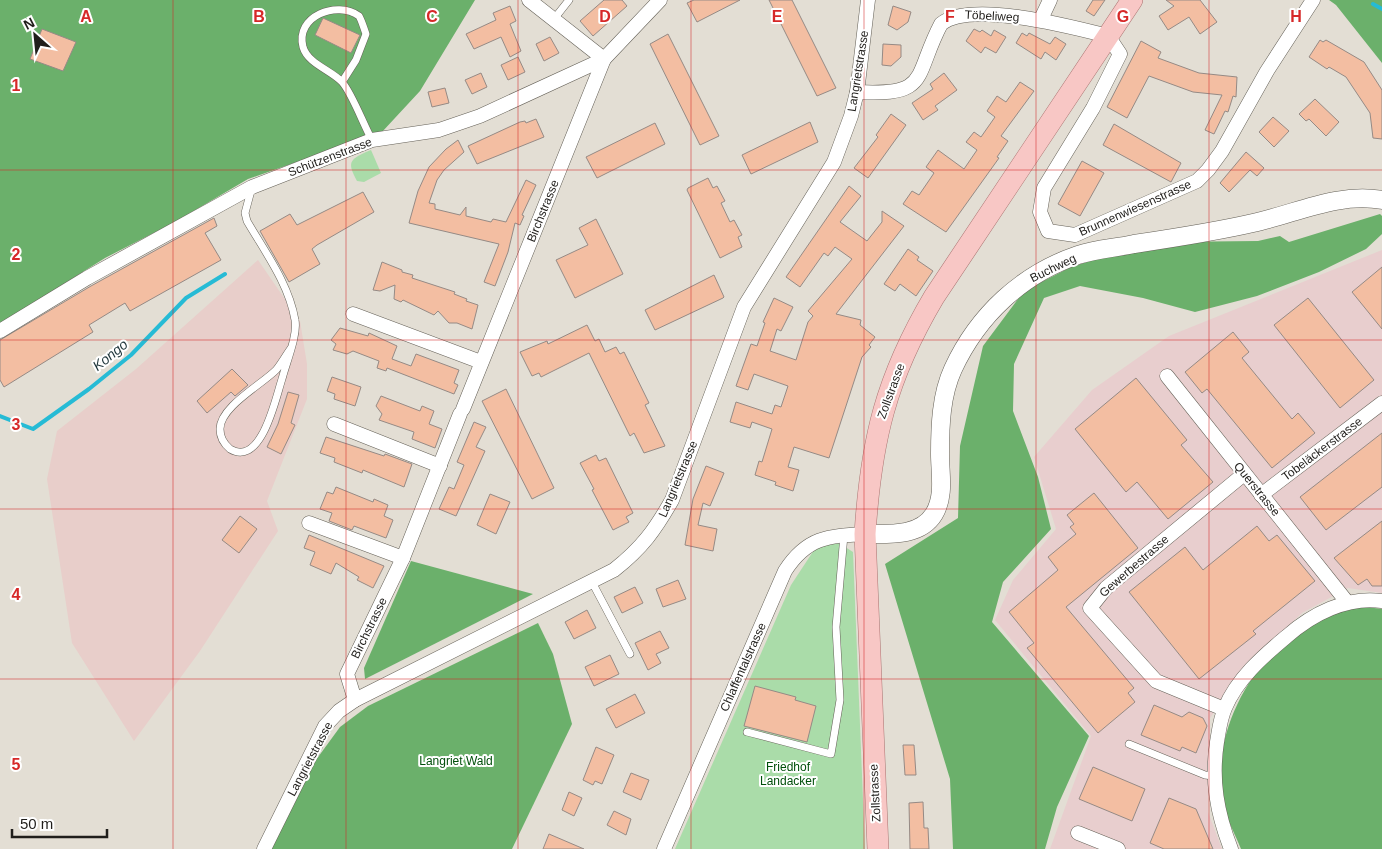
<svg xmlns="http://www.w3.org/2000/svg" width="1382" height="849" font-family="Arial,sans-serif">
<rect width="100%" height="100%" fill="#e3ded4"/>
<path fill="#e8ceca" d="M258 260 300 321 307 364V399L267 501 278 531 200 651 134 741 72 643 47 479 57 431 136 369Z"/>
<path fill="#e8cece" d="M1382 250V593L1348 588 1302 613 1245 667 1210 718 1208 812 1222 849H1050L1091 736 995 620 1013 580 1056 529 1034 457 1092 390 1169 336Z"/>
<g fill="#aadca9">
<path d="M371 150 381 173 364 182 357 181C346 161 350 159 371 150Z"/>
<path d="M839 543 853 552 865 849H675L791 585 816 547Z"/>
</g>
<g fill="#6bb06b">
<path d="M0 0H475L420 91 382 132 248 179 175 222 105 258 0 324Z"/>
<path d="M1329 0H1382V63L1336 5Z"/>
<path d="M1380 214 1382 216V234L1366 249 1319 272 1257 296 1195 312 1143 298 1080 286 1044 298 1014 364 1013 411 1038 477 1051 529 1003 582 992 622 1089 736 1057 807 1045 849H953L950 779 885 564 958 518 960 446 983 346 1024 291 1069 268 1131 247 1163 242 1258 241 1280 236 1289 242Z"/>
<path d="M411 561 533 594 365 679 364 668Z"/>
<path d="M1351 605 1382 609V849H1241C1235 834 1226 818 1223 803 1210 740 1245 673 1292 633 1304 623 1336 612 1351 605Z"/>
<path d="M538 623 553 654 572 724 512 849H271L313 764 340 727 368 706Z"/>
</g>
<g fill="none" stroke-linecap="round" stroke-linejoin="round">
<g stroke="#26bbd5" stroke-width="4">
<path d="M1373 4 1382 9"/>
<path d="M0 416 33 429 89 389 131 355 186 298 225 274"/>
</g>
</g>
<g fill="#f3bea2" stroke="#958a85">
<path d="M604 0H622L627 6 593 36 580 21Z"/>
<path d="M694 0H740L697 22 687 3Z"/>
<path d="M769 0H792L836 88 817 96Z"/>
<path d="M1093 0H1105L1094 16 1086 11Z"/>
<path d="M1166 0H1200L1217 22 1200 34 1189 17 1168 30 1159 16 1174 6Z"/>
<path d="M510 6 516 21 510 24 521 51 510 57 501 37 474 49 466 34 496 20 493 13Z"/>
<path d="M893 6 911 12 908 22 897 30 888 25Z"/>
<path d="M323 18 360 35 351 53 315 35Z"/>
<path d="M42 29 76 42 63 71 30 59Z"/>
<path d="M974 29 980 32 982 30 991 36 994 30 1006 37 996 53 985 47 981 53 966 41Z"/>
<path d="M1022 33 1027 36 1029 33 1050 44 1055 37 1066 44 1056 60 1045 52 1041 59 1016 43Z"/>
<path d="M668 34 719 136 700 145 650 44Z"/>
<path d="M550 37 559 53 544 61 536 44Z"/>
<path d="M1320 40 1323 42 1326 40 1364 62 1382 90V139L1373 138 1370 113 1346 77 1329 67 1327 69 1309 57Z"/>
<path d="M1141 41 1161 52 1158 58 1199 73 1237 77 1236 97 1233 96 1228 112 1225 111 1214 134 1205 130 1222 95 1193 92 1149 76 1127 118 1107 107Z"/>
<path d="M883 44 901 45V57L891 66 882 65Z"/>
<path d="M518 57 525 72 508 80 501 65Z"/>
<path d="M481 73 487 87 472 94 465 80Z"/>
<path d="M944 73 957 90 935 106 938 110 923 120 912 103 933 89 930 84Z"/>
<path d="M1020 82 1034 91 1001 136 1008 141 997 157 999 158 946 232 903 204 912 191 919 195 930 179 934 173 926 167 938 150 964 169 977 150 966 142 974 132 981 137 995 117 987 111 997 96 1006 102Z"/>
<path d="M445 88 449 103 432 107 428 92Z"/>
<path d="M1315 99 1339 122 1326 136 1309 119 1306 121 1299 114Z"/>
<path d="M891 114 906 125 868 178 854 168 878 137 876 135Z"/>
<path d="M1273 117 1289 131 1274 147 1259 132Z"/>
<path d="M536 119 544 137 477 164 468 146 520 122 525 121 526 123Z"/>
<path d="M810 122 818 142 751 174 742 155Z"/>
<path d="M655 123 665 144 597 178 586 157Z"/>
<path d="M1114 124 1181 163 1171 182 1103 145Z"/>
<path d="M458 140 464 152 444 170 437 180 429 203 435 204V209L460 215 466 207V216L491 222 493 219 506 222 526 180 536 185 522 215 524 216 520 225 515 223 508 252 495 286 484 282 499 244 409 223 418 191 429 167 446 149Z"/>
<path d="M1246 152 1264 168 1257 176 1250 170 1229 192 1220 183Z"/>
<path d="M1082 161 1104 173 1080 216 1058 204Z"/>
<path d="M708 178 713 188 717 186 725 201 721 203 730 222 734 220 742 235 738 237 742 247 720 258 687 190 688 188Z"/>
<path d="M849 186 861 196 840 222 867 241 882 222V211L904 226 836 314 861 320 860 325 875 337 869 345 871 347 862 357 829 458 794 447 788 467 799 470 793 491 775 485 776 482 755 475 759 461 762 462 772 429 752 422 750 428 730 422 736 402 772 414 775 405 781 407 788 386 754 374 748 390 736 386 751 344 757 346 765 323 763 322 774 298 793 307 781 331 777 329 770 351 796 360 808 322 813 316 808 311 852 259 835 247 828 256 824 253 800 287 786 277Z"/>
<path d="M363 192 374 212 317 245 312 249 320 264 289 282 260 231 290 214 297 225Z"/>
<path d="M214 218 217 226 205 233 221 260 130 311 125 303 89 325 93 332 4 387 0 380V340L91 286Z"/>
<path d="M596 219 623 274 575 298 556 260 588 245 579 228Z"/>
<path d="M908 249 919 257 917 260 933 271 916 296 900 284 895 291 884 284Z"/>
<path d="M382 262 402 270V272L413 275 412 278 455 292 454 294 467 299 466 301 478 305 472 329 457 323H449L438 311 434 315 403 300 401 302 394 299 395 285 380 291 373 290Z"/>
<path d="M1382 267V329L1352 292Z"/>
<path d="M714 275 724 297 723 298 655 330 645 310Z"/>
<path d="M1308 298 1374 380 1340 408 1274 325Z"/>
<path d="M587 325 595 341 599 339 605 352 616 347 620 354 624 352 649 403 645 405 665 446 644 453 634 433 630 436 589 353 541 377 539 373 532 376 520 352 547 341 548 344Z"/>
<path d="M340 328 368 336 369 333 397 346 392 359 411 366 416 354 459 370 454 383 458 385 454 394 387 368 386 371 377 368 379 361 353 351 347 354 333 350 336 344 331 340Z"/>
<path d="M1233 332 1249 352 1242 358 1292 419 1298 413 1315 433 1272 468 1207 389 1202 393 1185 372Z"/>
<path d="M232 369 248 385 235 396 231 392 207 413 197 401Z"/>
<path d="M332 377 361 387 355 406 334 399 335 394 327 391Z"/>
<path d="M1136 378 1187 440 1181 445 1213 482 1168 519 1137 482 1126 492 1075 429Z"/>
<path d="M506 389 554 488 532 499 482 401Z"/>
<path d="M288 392 299 395 291 423 295 425 281 454 267 447 278 424Z"/>
<path d="M381 396 420 411 422 406 434 411 429 424 442 429 435 448 412 439 414 432 379 420 382 414 376 406Z"/>
<path d="M474 422 486 427 476 447 485 451 456 516 439 509 449 487 454 489 464 465 457 462Z"/>
<path d="M1382 433V487L1326 530 1300 497Z"/>
<path d="M326 437 384 456 385 454 412 464 404 487 363 470 362 473 334 462 335 458 320 453Z"/>
<path d="M596 455 599 461 606 458 633 513 626 517 629 522 613 530 592 490 594 489 580 463Z"/>
<path d="M706 466 724 473 710 506 703 503 698 525 717 529 713 551 685 545 693 499Z"/>
<path d="M336 487 373 502 374 499 388 505 384 516 393 520 386 538 354 526 352 530 329 521 332 513 320 509 327 492 333 494Z"/>
<path d="M1094 493 1138 548 1066 607 1134 688 1128 693 1135 702 1098 733 1027 648 1034 643 1009 612 1058 570 1048 557 1076 534 1070 527 1074 524 1067 515Z"/>
<path d="M490 494 510 502 496 534 477 525Z"/>
<path d="M240 516 257 529 239 553 222 540Z"/>
<path d="M1382 521V586H1372L1367 579 1358 585 1334 558Z"/>
<path d="M1257 526 1269 541 1277 535 1315 581 1253 631 1256 634 1199 679 1129 592 1185 547 1203 570Z"/>
<path d="M309 535 384 566 373 588 357 580 359 577 336 563 331 574 310 565 315 552 304 548Z"/>
<path d="M678 580 686 599 663 607 656 589Z"/>
<path d="M635 587 643 603 622 613 614 597Z"/>
<path d="M587 610 596 628 574 639 565 622Z"/>
<path d="M660 631 669 648 656 654 661 663 648 670 635 643Z"/>
<path d="M610 655 619 674 594 686 585 667Z"/>
<path d="M755 686 796 697 795 700 816 706 807 742 744 726Z"/>
<path d="M635 694 645 713 616 728 606 709Z"/>
<path d="M1154 705 1182 717 1189 712 1203 718 1207 726 1196 753 1182 747 1180 751 1141 735Z"/>
<path d="M903 745H914L916 775H905Z"/>
<path d="M596 747 614 755 602 784 595 781 593 785 583 780Z"/>
<path d="M1093 767 1145 789 1132 821 1079 799Z"/>
<path d="M631 773 649 780 641 800 623 792Z"/>
<path d="M569 792 582 798 574 816 562 810Z"/>
<path d="M1169 798 1196 809 1213 849H1164L1150 843Z"/>
<path d="M923 802 924 828H928L929 849H910L909 803Z"/>
<path d="M614 811 631 819 626 835 607 825Z"/>
<path d="M549 834 584 849H543Z"/>
</g>
<g fill="none" stroke-linecap="round" stroke-linejoin="round">
<defs>
<g id="service">
<path d="M554 19 569 0"/>
<path d="M342 82 356 60 366 34C364 29 362 21 359 16 337 0 295 16 303 47 308 64 331 70 342 82 352 93 364 126 372 140"/>
<path d="M252 187 245 213 247 221C265 252 289 284 295 320 298 335 286 363 282 379 276 396 262 468 230 449 224 444 220 437 220 429 220 407 261 385 276 370 281 364 286 355 291 348"/>
<path d="M592 582 630 654"/>
<path d="M747 732 831 754 840 700 836 627 844 535"/>
<path d="M1129 744 1205 775 1213 776"/>
</g>
<g id="minor">
<path d="M529 0 604 59"/>
<path d="M1041 19 1050 0"/>
<path d="M857 92C931 96 913 77 941 24 970 0 1073 27 1108 36L1120 54 1093 108 1044 188 1040 212 1048 231 1075 235 1197 181 1208 170 1222 151 1267 71 1313 0"/>
<path d="M353 314 481 362"/>
<path d="M0 331 87 278 252 187 372 140 439 130 480 116 604 59 660 0"/>
<path d="M1167 376 1347 602"/>
<path d="M463 409 604 59"/>
<path d="M334 424 440 466"/>
<path d="M1261 495 1382 403"/>
<path d="M309 523 403 558"/>
<path d="M355 700 347 674 403 558 460 414"/>
<path d="M1224 709 1156 681 1090 608 1106 588 1244 474"/>
<path d="M1078 833 1118 849"/>
<path d="M264 849 325 726 339 711 355 700 614 570C642 548 655 530 672 500L744 307 834 162 851 116 857 92 868 0"/>
<path d="M664 849 785 571C807 537 828 536 865 534"/>
<path d="M1231 849C1217 813 1211 780 1217 742 1219 731 1220 719 1225 708 1237 679 1262 657 1286 637 1312 614 1347 596 1382 601"/>
</g>
<path id="tertiary" d="M865 534C888 534 920 537 934 514 945 496 940 474 940 454 940 426 941 395 953 369 978 315 1022 274 1078 255 1096 249 1116 248 1134 244 1174 238 1214 232 1253 223 1295 214 1338 192 1382 200"/>
<path id="primary" d="M878 849 865 534C871 440 886 378 934 297L1132 0"/>
</defs>
<use href="#service" stroke="#656158" stroke-width="8"/>
<use href="#minor" stroke="#656158" stroke-width="15"/>
<use href="#tertiary" stroke="#656158" stroke-width="19"/>
<use href="#primary" stroke="#aa7371" stroke-width="22"/>
<use href="#service" stroke="#fff" stroke-width="7"/>
<use href="#minor" stroke="#fff" stroke-width="14"/>
<use href="#tertiary" stroke="#fff" stroke-width="18"/>
<use href="#primary" stroke="#f8c7c5" stroke-width="21"/>
</g>
<path fill="none" stroke="#d62828" stroke-width="1" stroke-opacity="0.55" d="M173 0V849M346 0V849M518 0V849M691 0V849M864 0V849M1036 0V849M1209 0V849M0 170H1382M0 340H1382M0 509H1382M0 679H1382"/>
<g text-anchor="middle" stroke-width="4" stroke-linejoin="round" paint-order="stroke">
<g font-size="12" fill="#201e1b" stroke="#fff">
<text transform="translate(992 16) rotate(3)" y="4">Töbeliweg</text>
<text transform="translate(858 71) rotate(-81)" y="4">Langrietstrasse</text>
<text transform="translate(330 157) rotate(-21)" y="4">Schützenstrasse</text>
<text transform="translate(1135 208) rotate(-24)" y="4">Brunnenwiesenstrasse</text>
<text transform="translate(543 211) rotate(-68)" y="4">Birchstrasse</text>
<text transform="translate(1053 268) rotate(-26)" y="4">Buchweg</text>
<text transform="translate(891 391) rotate(-70)" y="4">Zollstrasse</text>
<text transform="translate(1322 449) rotate(-37)" y="4">Tobeläckerstrasse</text>
<text transform="translate(678 479) rotate(-67)" y="4">Langrietstrasse</text>
<text transform="translate(1257 489) rotate(51)" y="4">Querstrasse</text>
<text transform="translate(1134 566) rotate(-41)" y="4">Gewerbestrasse</text>
<text transform="translate(369 628) rotate(-64)" y="4">Birchstrasse</text>
<text transform="translate(743 667) rotate(-66)" y="4">Chlaffentalstrasse</text>
<text transform="translate(310 759) rotate(-62)" y="4">Langrietstrasse</text>
<text transform="translate(875 793) rotate(-93)" y="4">Zollstrasse</text>
</g>
<g font-size="12" fill="#004f0a" stroke="#fff">
<text x="456" y="765">Langriet Wald</text>
<text x="788" y="771">Friedhof<tspan x="788" dy="14">Landacker</tspan></text>
</g>
<g font-size="14" font-style="italic" fill="#1e353a" stroke="#fff">
<text transform="translate(110 355) rotate(-39)" y="5">Kongo</text>
</g>
</g>
<g font-size="16" text-anchor="middle" font-weight="bold" fill="#d62828" stroke="#fff" stroke-width="4" stroke-linejoin="round" paint-order="stroke">
<text x="86" y="22">A</text>
<text x="259" y="22">B</text>
<text x="432" y="22">C</text>
<text x="605" y="22">D</text>
<text x="777" y="22">E</text>
<text x="950" y="22">F</text>
<text x="1123" y="22">G</text>
<text x="1296" y="22">H</text>
<text x="16" y="91">1</text>
<text x="16" y="260">2</text>
<text x="16" y="430">3</text>
<text x="16" y="600">4</text>
<text x="16" y="770">5</text>
</g>
<g transform="translate(35 35) rotate(333)" stroke="#ffffff" stroke-width="4" paint-order="stroke">
<path d="M0-4L9 19L0 12L-9 19Z" fill="#201e1b"/>
<text y="-8" font-size="14" font-weight="bold" text-anchor="middle" fill="#201e1b">N</text>
</g>
<path d="M12 829v8h95v-8" fill="none" stroke="#201e1b" stroke-width="2.5"/>
<text x="20" y="829" font-size="15" fill="#201e1b" stroke="#ffffff" stroke-width="4" paint-order="stroke">50 m</text>
</svg>
